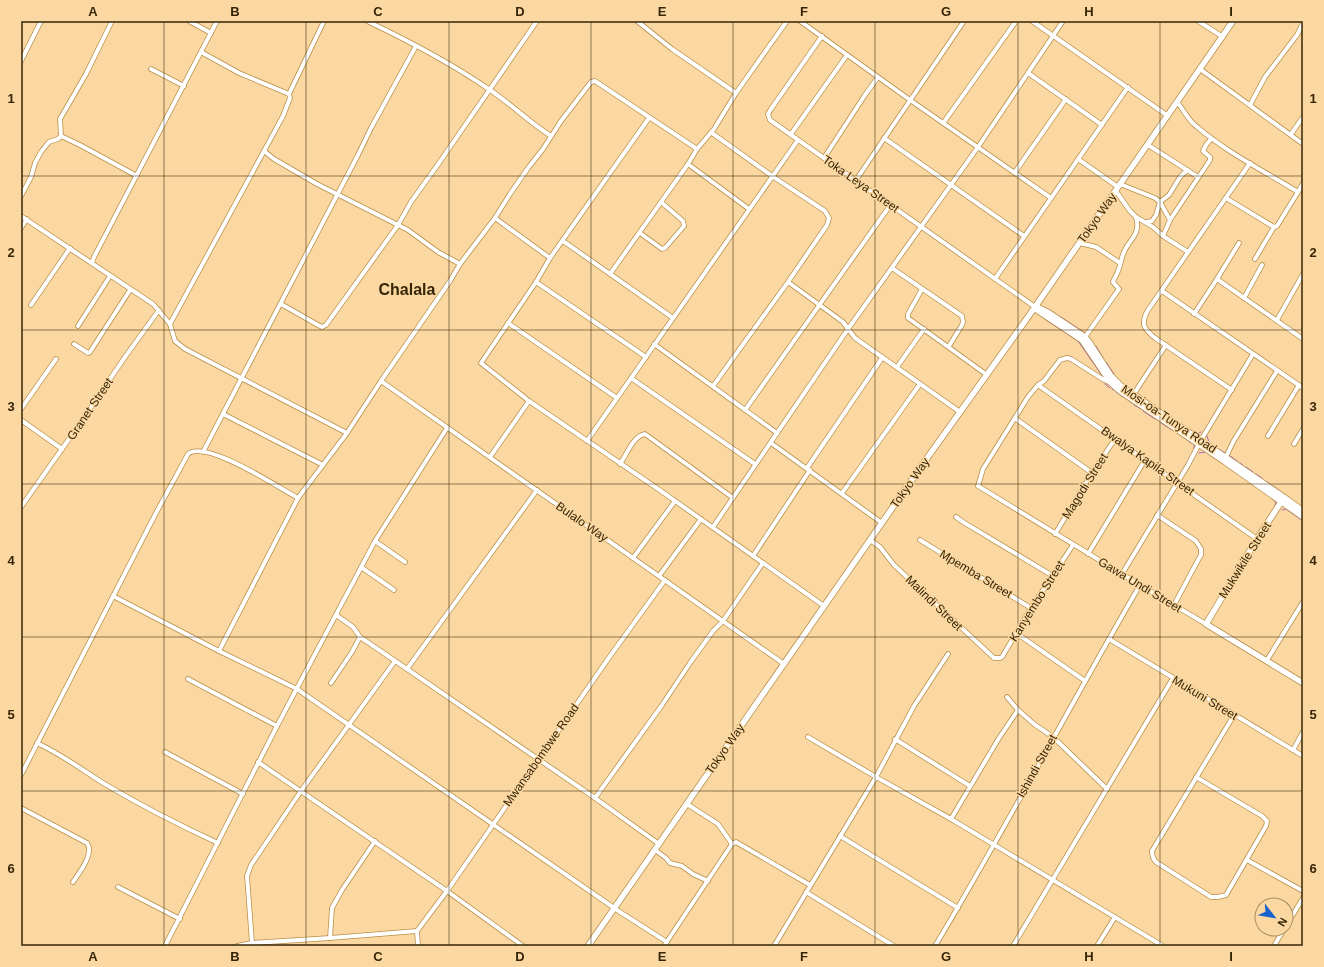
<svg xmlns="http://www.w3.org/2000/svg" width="1324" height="967" font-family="Helvetica,sans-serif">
<rect width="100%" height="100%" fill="#fbd8a1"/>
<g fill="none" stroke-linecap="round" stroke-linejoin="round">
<g stroke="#aa69bb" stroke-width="1">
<path d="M1050 310 1056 315"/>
<path d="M1061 317 1085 333"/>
<path d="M1046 320 1078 341 1103 377"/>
<path d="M1089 337 1093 343"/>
<path d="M1096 346 1103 358"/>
<path d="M1106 362 1114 374"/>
<path d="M1105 384 1110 388"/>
<path d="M1112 389 1114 390"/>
<path d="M1116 392 1123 397"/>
<path d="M1127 399 1132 403"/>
<path d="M1134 405 1141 409"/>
<path d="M1143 411 1155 419"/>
<path d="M1172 418 1177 421"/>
<path d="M1161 423 1174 431"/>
<path d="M1180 423 1184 426"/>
<path d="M1188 428 1196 434 1201 432"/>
<path d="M1176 432 1178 434"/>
<path d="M1181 435 1191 443"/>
<path d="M1207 436 1209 442 1211 443"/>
<path d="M1214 446 1225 453"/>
<path d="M1194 449V444"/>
<path d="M1199 453 1206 452"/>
<path d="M1229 455 1237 461"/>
<path d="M1240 463 1243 465"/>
<path d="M1246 467 1253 472"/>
<path d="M1256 474 1262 478"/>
<path d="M1265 481 1269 483"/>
<path d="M1271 485 1276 488"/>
<path d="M1279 490 1282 493"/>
<path d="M1273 499 1276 503 1275 505"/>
<path d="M1282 510 1286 509 1303 521"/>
</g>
<defs>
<g id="street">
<path d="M189 21 211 33"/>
<path d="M367 21C409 41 451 63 490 90 511 104 529 122 551 136"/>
<path d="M637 21 672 49 736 93"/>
<path d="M800 21 910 100 1051 198"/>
<path d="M1032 21 1168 116"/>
<path d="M1198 21 1223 37"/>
<path d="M822 36 771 109 768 114 770 120 1035 307"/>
<path d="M201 52 239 73 289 94"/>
<path d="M21 61 41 21"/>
<path d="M151 69 184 86"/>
<path d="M1200 69 1303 144"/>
<path d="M1028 73 1102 125"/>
<path d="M1177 102C1184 110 1188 120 1196 126 1226 152 1264 171 1298 192L1303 183"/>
<path d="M1250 105 1265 77 1297 35 1303 23"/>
<path d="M649 118 550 258 536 282 481 363 529 401 661 491 824 606"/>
<path d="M944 122 1016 21"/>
<path d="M712 133 772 176 825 211 829 218 827 225 788 282 713 386"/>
<path d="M791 134 847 55"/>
<path d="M1291 134 1303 117"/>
<path d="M61 136 80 145 137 176"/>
<path d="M884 138 1024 236"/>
<path d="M1148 145 1198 177"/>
<path d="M264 151 274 159 317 184 408 230 438 252 460 264"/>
<path d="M824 158 865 95 878 77"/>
<path d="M1078 159 1118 187"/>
<path d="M688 164 749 209"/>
<path d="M1015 172 1066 99"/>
<path d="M856 180 964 21"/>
<path d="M1120 184 1155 198 1160 202 1170 220"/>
<path d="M1116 191 1130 211 1136 217 1153 227 1163 236 1188 252"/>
<path d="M21 196 31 177 35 163 41 152 49 142 58 139 61 136 60 119 86 74 112 21"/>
<path d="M1226 198 1274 227 1277 226 1298 192"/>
<path d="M21 216 153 304 170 324 175 341 185 349 347 433 381 381 450 281 460 264 495 218 510 194 528 168 543 149 561 121 591 82 595 81 697 149"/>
<path d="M495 218 550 258"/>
<path d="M1146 222 1152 221 1156 215 1160 202 1169 195 1180 177 1187 170"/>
<path d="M21 228 27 219"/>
<path d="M640 233 662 249 665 248 684 226 683 221 661 202"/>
<path d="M1163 236 1170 220 1210 160V157L1203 151 1206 145 1211 139"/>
<path d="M563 241 673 318"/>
<path d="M1080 243 1096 247 1120 263"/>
<path d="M1255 259 1274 227"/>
<path d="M92 263 94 257 217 21"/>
<path d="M892 268 962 316 963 322 962 325 949 346"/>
<path d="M610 274 688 164 697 149 714 129 736 93 787 21"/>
<path d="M995 279 1128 87"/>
<path d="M1217 279 1239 243"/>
<path d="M536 282 646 357"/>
<path d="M788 282 843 322 855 338 960 412"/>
<path d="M922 289 908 314V318L987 375"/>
<path d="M1162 291 1303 388"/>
<path d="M1244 298 1262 265"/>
<path d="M281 304 318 325 322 327 326 325 398 225 411 202 439 163 537 21"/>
<path d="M31 305 70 248"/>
<path d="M1194 314 1217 279 1303 339"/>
<path d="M1277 320 1303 274"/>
<path d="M508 323 617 398"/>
<path d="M170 324 283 116 290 98 289 94 324 21"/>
<path d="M78 326 110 276"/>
<path d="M1085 337 1119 289 1113 282C1114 278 1117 275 1118 271 1121 265 1121 258 1124 252 1130 238 1141 235 1136 217"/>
<path d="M74 344 88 353 90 352 130 290"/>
<path d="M654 344 777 433"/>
<path d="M897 367 924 329"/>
<path d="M631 378 755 464"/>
<path d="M381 381 784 664"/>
<path d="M1111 383 1104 380 1071 359 1067 358 1060 360 1044 381 1038 385 1028 397 983 469 978 486 1140 585 1206 624"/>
<path d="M1038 385 1257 539"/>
<path d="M1232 390 1155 338C1144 329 1140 324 1148 310L1250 163"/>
<path d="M1133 395 1166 345"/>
<path d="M21 409 56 359"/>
<path d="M745 410 891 204"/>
<path d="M223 414 323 465"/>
<path d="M1016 419 1092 473"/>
<path d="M21 420 62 449"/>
<path d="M1268 436 1299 385"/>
<path d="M587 441 798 140"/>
<path d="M771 443 882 523"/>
<path d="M1294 444 1303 429"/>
<path d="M203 452 358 155 371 128 416 46"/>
<path d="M490 457 529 401"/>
<path d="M1226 457 1233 442 1277 371"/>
<path d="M620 464C627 454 633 436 645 434L733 498"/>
<path d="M807 468 882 358"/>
<path d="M537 490 407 669 595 798 659 844"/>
<path d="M842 493 920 384"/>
<path d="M21 507 76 429 125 357 159 310"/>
<path d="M1157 515 1196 541 1201 549V555L1197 562 1174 605"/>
<path d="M956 517 963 522 1053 576"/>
<path d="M713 527 848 329 978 147 1063 21"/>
<path d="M1055 534 1092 473 1115 439"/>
<path d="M870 540 880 547 894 565 994 658H1000L1002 657 1031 608 1073 545"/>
<path d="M920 540 1031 608"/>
<path d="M375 541 405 562"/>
<path d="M1088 554 1145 460"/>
<path d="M753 556 810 470"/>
<path d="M633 558 675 501"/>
<path d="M361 567 394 590"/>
<path d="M1122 574 1188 465 1201 440 1253 354"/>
<path d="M659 576 701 519"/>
<path d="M113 596 219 651 297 689 620 912 667 942"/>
<path d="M336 615 353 627 360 637 407 669"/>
<path d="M1016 633 1085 681"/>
<path d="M1109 639 1303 756"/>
<path d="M219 651 298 498 347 433"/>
<path d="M1267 660 1303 602"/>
<path d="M188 679 277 726"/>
<path d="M331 683 352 652 360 637"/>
<path d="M1018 710 1034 724 1053 737 1107 789"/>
<path d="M808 737 876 777 951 819 1163 946"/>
<path d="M895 739 970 786"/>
<path d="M37 743C61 754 81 769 103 783 140 805 179 825 218 843"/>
<path d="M1293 750 1303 732"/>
<path d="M165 752 243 794"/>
<path d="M258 762 447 891 523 946"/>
<path d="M21 775 156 513 188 454C206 439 279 488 298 498"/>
<path d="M1196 777 1262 816 1267 821 1266 826 1226 895 1218 897H1211L1156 862C1153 859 1152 856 1152 851L1234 715"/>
<path d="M595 798 662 705 690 663 713 631 723 621 763 563"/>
<path d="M687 804 718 824 732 844"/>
<path d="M21 808 87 843C95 853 79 873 73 882"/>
<path d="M951 819 999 738 1018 710 1007 697"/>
<path d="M840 836 958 908"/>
<path d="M655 850 666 858 670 863 682 866 693 874 708 881"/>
<path d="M1247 860 1303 891"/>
<path d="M118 887 180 919"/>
<path d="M806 892 894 946"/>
<path d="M1286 926 1303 898"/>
<path d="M417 931 447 891 608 659 665 580"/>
<path d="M417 931 418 946"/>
<path d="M330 938 332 908 342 890 375 841"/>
<path d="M252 943 247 876 251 865 301 791 395 661"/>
<path d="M165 946 277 726 375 541 447 428"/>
<path d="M237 946 252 943 330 938 417 931"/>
<path d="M664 946 732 844 736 842 810 885"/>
<path d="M774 946 876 777 914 706 948 654"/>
<path d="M935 946C1006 828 1070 705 1140 585"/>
<path d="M1013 946 1173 678"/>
<path d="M1097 946 1115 917"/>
<path d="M1274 946 1284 929"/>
</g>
<g id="secondary">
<path d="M1035 307 1037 310 1082 340 1111 383 1120 391 1224 461 1303 517"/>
<path d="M1037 307 1049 313 1085 337 1089 342 1111 376 1121 386 1285 498 1303 511"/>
<path d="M1283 499 1257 539 1206 624 1303 683"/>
<path d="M588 946 920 468 1028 317 1233 21"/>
</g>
</defs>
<use href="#street" stroke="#b78e49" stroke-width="5.5"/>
<use href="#secondary" stroke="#b78e49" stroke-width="7"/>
<use href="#street" stroke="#fff" stroke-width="4"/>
<use href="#secondary" stroke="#fff" stroke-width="5.5"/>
</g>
<path fill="none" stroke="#362507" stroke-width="1" stroke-opacity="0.55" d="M164 21V946M306 21V946M449 21V946M591 21V946M733 21V946M875 21V946M1018 21V946M1160 21V946M21 176H1303M21 330H1303M21 484H1303M21 637H1303M21 791H1303"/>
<g text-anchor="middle" stroke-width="3" stroke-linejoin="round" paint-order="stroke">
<g font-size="12" fill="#362507" stroke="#fbd8a1">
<text transform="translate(861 184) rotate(35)" y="4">Toka Leya Street</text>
<text transform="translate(1097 218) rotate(-55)" y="4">Tokyo Way</text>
<text transform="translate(90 409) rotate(-56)" y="4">Granet Street</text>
<text transform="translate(1169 419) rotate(34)" y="4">Mosi-oa-Tunya Road</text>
<text transform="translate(1148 461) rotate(35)" y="4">Bwalya Kapila Street</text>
<text transform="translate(910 483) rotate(-55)" y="4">Tokyo Way</text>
<text transform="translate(1085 486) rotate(-58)" y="4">Magodi Street</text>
<text transform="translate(582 522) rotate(35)" y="4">Bulalo Way</text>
<text transform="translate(1245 560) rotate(-58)" y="4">Mukwikile Street</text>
<text transform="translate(976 574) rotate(31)" y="4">Mpemba Street</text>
<text transform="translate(1140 585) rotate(31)" y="4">Gawa Undi Street</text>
<text transform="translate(1037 601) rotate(-58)" y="4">Kanyembo Street</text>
<text transform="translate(934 603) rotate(44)" y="4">Malindi Street</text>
<text transform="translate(1205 698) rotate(31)" y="4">Mukuni Street</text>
<text transform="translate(725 749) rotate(-55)" y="4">Tokyo Way</text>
<text transform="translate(541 755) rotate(-55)" y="4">Mwansabombwe Road</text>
<text transform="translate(1037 766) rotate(-61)" y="4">Ishindi Street</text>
</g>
<g font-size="16" font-weight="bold" fill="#362507" stroke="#fbd8a1">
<text x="407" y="295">Chalala</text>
</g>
</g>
<rect width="1324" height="967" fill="none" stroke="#fbd8a1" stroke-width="44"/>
<g transform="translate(1274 917) rotate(121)"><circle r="19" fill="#fbd8a1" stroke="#ac9063"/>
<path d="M0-3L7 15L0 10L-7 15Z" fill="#1a63ce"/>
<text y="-6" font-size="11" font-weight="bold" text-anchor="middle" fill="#362507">N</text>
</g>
<rect x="22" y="22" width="1280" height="923" fill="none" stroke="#362507" stroke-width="1.5"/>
<g font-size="13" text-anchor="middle" font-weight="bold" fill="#362507">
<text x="93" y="16">A</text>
<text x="235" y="16">B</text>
<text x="378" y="16">C</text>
<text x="520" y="16">D</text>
<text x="662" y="16">E</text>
<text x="804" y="16">F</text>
<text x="946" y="16">G</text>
<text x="1089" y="16">H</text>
<text x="1231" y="16">I</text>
<text x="11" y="103">1</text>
<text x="1313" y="103">1</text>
<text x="11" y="257">2</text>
<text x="1313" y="257">2</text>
<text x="11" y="411">3</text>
<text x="1313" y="411">3</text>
<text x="11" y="565">4</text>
<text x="1313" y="565">4</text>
<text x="11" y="719">5</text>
<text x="1313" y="719">5</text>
<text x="11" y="873">6</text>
<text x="1313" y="873">6</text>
<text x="93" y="961">A</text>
<text x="235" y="961">B</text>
<text x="378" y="961">C</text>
<text x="520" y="961">D</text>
<text x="662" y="961">E</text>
<text x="804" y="961">F</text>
<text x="946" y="961">G</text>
<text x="1089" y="961">H</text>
<text x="1231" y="961">I</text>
</g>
</svg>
